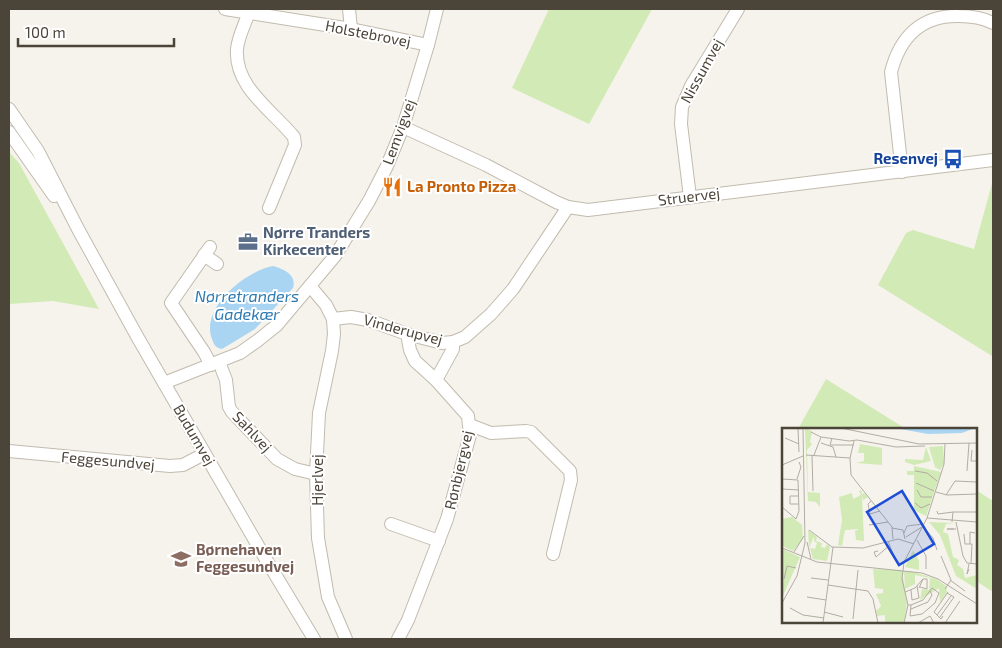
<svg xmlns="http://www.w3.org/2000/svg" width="1002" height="648" font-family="'Exo 2',sans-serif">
<rect width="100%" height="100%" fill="#f6f3ec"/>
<g fill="#d2eab5">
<path d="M549 9H652L589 124 512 88Z"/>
<path d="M9 152 19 163 99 309 53 301 9 304Z"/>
<path d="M993 180V353L992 356 878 285 906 233 913 230 974 249Z"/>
<path d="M826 379 906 429H798Z"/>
<path d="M976 490 993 501V592L976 581Z"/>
</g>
<path fill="#a9d4f2" d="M273 266C284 269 297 275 293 288L255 329 222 349C216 348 214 345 212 339 200 308 245 271 273 266Z"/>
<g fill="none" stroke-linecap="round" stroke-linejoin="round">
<defs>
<g id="minor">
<path d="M225 9 351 29 428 45"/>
<path d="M349 9 351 29"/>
<path d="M249 12C245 24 238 37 237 49 234 87 273 111 294 137L295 145 269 208"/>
<path d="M9 109 38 151 78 229 138 338 264 556 314 639"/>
<path d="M403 127 486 165 556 202 568 207 588 210 993 160"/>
<path d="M9 132 54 196"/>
<path d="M902 172 891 72C900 37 921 15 959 16 970 16 983 18 993 23"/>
<path d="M690 197 681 124 682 107 691 86 738 9"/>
<path d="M210 247 171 303 204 352 211 365"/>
<path d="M204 255 217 264"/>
<path d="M310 286 326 305 333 319 351 317 368 320 407 334 442 343 453 342 465 337 491 314 513 289 568 207"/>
<path d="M333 319 334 334 332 351 319 413 316 474 318 538 328 597 346 639"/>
<path d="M219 362 226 380 229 407 232 412 277 459 295 469 316 474"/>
<path d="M436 380 453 349V342"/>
<path d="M164 383 240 353 257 341 277 325 335 256 369 201 387 166 403 127 428 45 437 9"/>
<path d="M470 425 491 433 526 431 531 432 570 471 571 480 553 554"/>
<path d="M9 451 170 466 183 465 204 454"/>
<path d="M391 524 439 541"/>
<path d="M398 639 408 620 447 519 470 435 468 416 436 380 415 361 410 350 407 334"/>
</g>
</defs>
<use href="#minor" stroke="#c2bbae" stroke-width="14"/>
<use href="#minor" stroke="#fff" stroke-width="12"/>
</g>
<defs>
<symbol id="bus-bare" viewBox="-9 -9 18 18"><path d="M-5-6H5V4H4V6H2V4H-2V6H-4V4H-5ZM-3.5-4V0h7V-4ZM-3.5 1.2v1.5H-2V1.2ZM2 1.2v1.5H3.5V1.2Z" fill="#1a4fb4" stroke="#fff" stroke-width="2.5" paint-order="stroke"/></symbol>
<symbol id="restaurant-bare" viewBox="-9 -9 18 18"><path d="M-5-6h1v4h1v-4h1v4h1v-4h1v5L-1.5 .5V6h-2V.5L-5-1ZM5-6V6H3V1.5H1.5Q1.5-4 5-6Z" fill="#e8710a" stroke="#fff" stroke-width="2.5" paint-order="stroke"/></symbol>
<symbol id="office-bare" viewBox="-9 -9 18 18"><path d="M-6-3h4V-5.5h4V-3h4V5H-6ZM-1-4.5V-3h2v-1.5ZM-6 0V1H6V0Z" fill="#5c6f8a" stroke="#fff" stroke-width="2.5" paint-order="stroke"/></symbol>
<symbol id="school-bare" viewBox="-9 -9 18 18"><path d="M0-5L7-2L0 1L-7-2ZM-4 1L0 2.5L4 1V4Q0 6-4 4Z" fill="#8d6e63" stroke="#fff" stroke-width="2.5" paint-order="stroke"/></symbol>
</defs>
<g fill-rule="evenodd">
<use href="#bus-bare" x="939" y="145" width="28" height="28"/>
<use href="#restaurant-bare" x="378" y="173" width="28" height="28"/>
<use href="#office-bare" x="234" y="228" width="28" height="28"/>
<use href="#school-bare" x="167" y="545" width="28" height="28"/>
</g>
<g text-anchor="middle" stroke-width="4" stroke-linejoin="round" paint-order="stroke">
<g font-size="15" fill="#4b4439" stroke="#fff">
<text transform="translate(368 34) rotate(11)" y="5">Holstebrovej</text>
<text transform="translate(702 71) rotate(-61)" y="5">Nissumvej</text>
<text transform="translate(399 132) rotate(-70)" y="5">Lemvigvej</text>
<text transform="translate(689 197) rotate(-7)" y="5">Struervej</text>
<text transform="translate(403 330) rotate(15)" y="5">Vinderupvej</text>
<text transform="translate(252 432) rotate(47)" y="5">Sahlvej</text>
<text transform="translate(194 435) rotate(60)" y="5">Budumvej</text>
<text transform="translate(108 461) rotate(5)" y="5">Feggesundvej</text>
<text transform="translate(459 470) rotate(-77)" y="5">Rønbjergvej</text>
<text transform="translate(318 480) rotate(-90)" y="5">Hjerlvej</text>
</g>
<g font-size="15" font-weight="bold" fill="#164399" stroke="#fff" text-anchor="end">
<text x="938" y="164">Resenvej</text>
</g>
<g font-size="15" font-weight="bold" fill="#c56008" stroke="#fff" text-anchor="start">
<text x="407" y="192">La Pronto Pizza</text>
</g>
<g font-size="15" font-weight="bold" fill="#4e5e75" stroke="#fff" text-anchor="start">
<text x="263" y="238">Nørre Tranders<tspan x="263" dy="17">Kirkecenter</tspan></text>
</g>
<g font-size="15" font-weight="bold" fill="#785e54" stroke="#fff" text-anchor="start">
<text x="196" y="555">Børnehaven<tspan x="196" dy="17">Feggesundvej</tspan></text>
</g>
<g font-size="16" font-style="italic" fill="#2e7ab2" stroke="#fff">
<text x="247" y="302">Nørretranders<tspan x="247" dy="18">Gadekær</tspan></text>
</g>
</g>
<g transform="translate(782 428)">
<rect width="195" height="195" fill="#f6f3ec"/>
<path d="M23 0 30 3 28 14 30 16 25 22 26 64 38 65V79L34 74 26 73ZM78 16 100 20V37L74 35 82 33V25H76ZM161 18 162 35 158 42 153 39 147 19ZM144 19 149 33 132 37 123 34V31L141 32ZM132 38 159 44 144 88 132 82V47H125V43H132ZM79 62 80 66 82 65 86 69 81 72 80 68 82 113 74 112 73 103 77 101 63 102 60 118 56 117 60 92 57 69 70 65 71 71 79 67 77 63ZM10 89 20 97 21 111 11 123 0 118V91ZM147 94 173 95 164 96 161 104 166 106 171 129 177 132 175 137 181 141 183 150 195 147V161L174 148 158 107ZM26 102 35 109 34 113 40 115 39 119 43 120 45 116 48 119 45 133 31 131 28 120 33 121 35 115 32 113V108L27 120ZM0 121 18 129 0 170ZM131 122 137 133V142L123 139ZM91 141 120 142 125 174 122 195H103V187L95 188 94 183 99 178 94 166 101 165V161L93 160ZM122 143H128L154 151 164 158 165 164 158 174 157 160 138 172 140 161 147 162 148 150 133 147V156L123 161Z" fill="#d2eab5"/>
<path d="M193 0 180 5 146 6 118 1Z" fill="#a9d4f2"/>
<path fill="none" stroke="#b2ada4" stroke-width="1" d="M16 0 17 24M59 0 137 16 195 15M29 4 39 9 67 13 75 12 114 19 143 18M3 10 17 16M50 10 48 17H72M72 13 68 30 69 47 110 99 111 111M39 15 51 19 54 29M190 22 189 33H195M24 27 68 30M30 27 31 63M32 27 39 9M0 37 21 28M133 43 145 45 155 53M185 43 187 15M0 51 16 52 17 83 14 91 0 79M15 51 19 39 17 34M134 55 152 63M0 61 17 62M135 62 139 69H150M154 64 165 67 195 66M164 67 173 53 195 54M17 68H8V76H17M89 73 86 76 88 86 98 83M133 75 139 80 148 76M155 83 156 86 171 84M145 90 195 94M170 94 171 84H195M174 94 181 128 185 135 195 136M87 97 106 94M110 100 121 102 123 111M142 100 151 110 155 122M172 101H165H174M27 102 50 119 81 120 116 111 132 116M122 105 125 98 141 96M182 106 183 116H190L189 136M124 109 140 99M135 112 144 128V141M106 113 112 128M25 114 29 131M188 116V104L193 105M0 120 35 134 140 145 156 151 195 176M96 123 92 124 94 129 108 117M12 124 22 108M159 128 169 152 163 161M187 141 185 146 187 136M29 150 46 152M2 151 5 138 14 140M168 152 183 163M46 157 86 163 91 171 96 195M137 160 141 151H145V161L138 159M129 162 130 172 137 170 135 158M123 164 133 160 141 151M25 169 44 172M0 175 15 148 23 115 21 0M126 177H129L128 188 140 186 153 175 157 165 150 160 141 172 129 177M8 180 21 187 42 190M129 181 146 174 150 167 148 163M42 184 61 189M155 187 169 168M161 188 159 191 152 184 166 164M158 189 172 169 165 165M71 191 76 142M41 195 51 119M122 195 126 177 120 151 122 134 145 90 162 36 163 16M136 195 148 188 152 195M163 195 178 173"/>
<path fill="#1d4ed8" fill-opacity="0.15" stroke="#1d4ed8" stroke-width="2.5" d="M120 63 152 116 117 137 85 84Z"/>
<rect width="195" height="195" fill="none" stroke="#4b4439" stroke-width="2.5"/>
</g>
<rect width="1002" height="648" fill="none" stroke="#4b4439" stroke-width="20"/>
<path d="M18 38v8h156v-8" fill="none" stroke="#4b4439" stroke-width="2.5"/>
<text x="25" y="38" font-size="15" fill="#4b4439" stroke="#ffffff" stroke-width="4" paint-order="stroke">100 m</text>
</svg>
